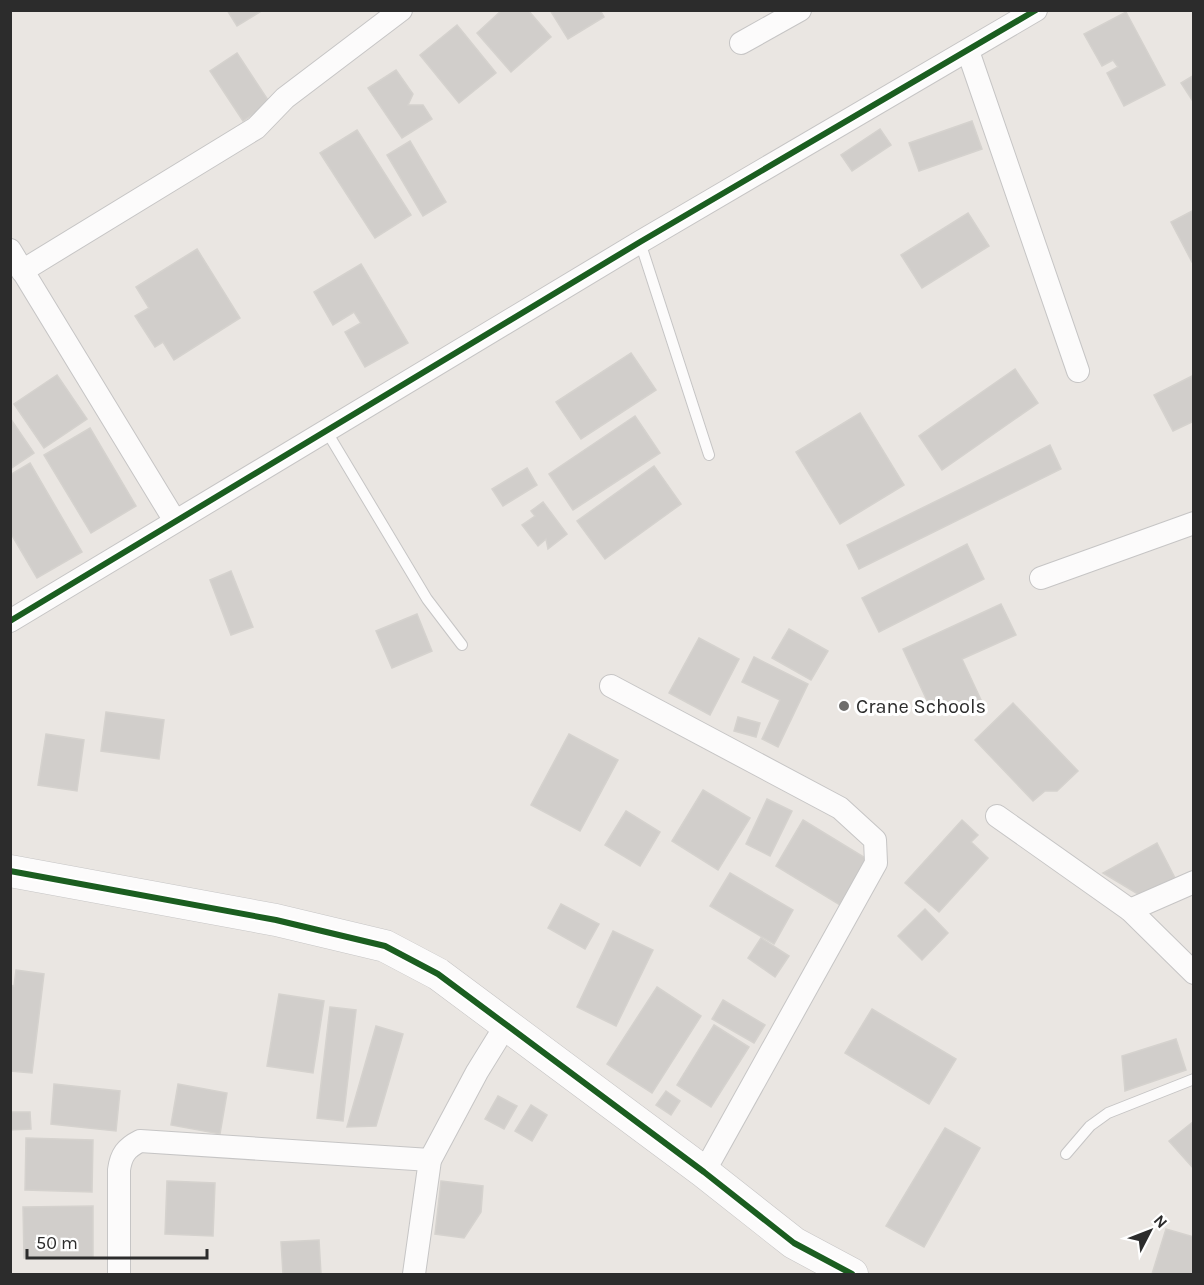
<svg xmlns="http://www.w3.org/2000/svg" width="1204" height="1285" font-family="Karla,sans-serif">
<rect width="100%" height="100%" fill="#eae6e2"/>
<g fill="#d1cecb" stroke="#d5d2ce" stroke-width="1.5">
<path d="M227 10H263L237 26Z"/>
<path d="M502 10H528L551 37 511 72 477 33Z"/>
<path d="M550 10H600L604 17 568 39Z"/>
<path d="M1126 12 1165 85 1124 106 1107 73 1118 67 1113 60 1102 66 1084 34Z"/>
<path d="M457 25 496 73 459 103 420 55Z"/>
<path d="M237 53 270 103 243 121 210 71Z"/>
<path d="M396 70 413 94 408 105H423L432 119 402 138 368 88Z"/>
<path d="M1194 75V103L1181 83Z"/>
<path d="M972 121 982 149 919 171 909 143Z"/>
<path d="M880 129 891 145 852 171 841 155Z"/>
<path d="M357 130 411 215 375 238 320 153Z"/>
<path d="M410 141 446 202 423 216 387 155Z"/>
<path d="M1194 210V261L1192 262 1171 222Z"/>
<path d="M968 213 989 246 922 288 901 255Z"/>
<path d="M197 249 240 318 174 360 163 342 155 347 135 316 149 308 136 287Z"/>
<path d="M361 264 408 343 365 367 345 332 361 323 354 312 333 325 314 292Z"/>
<path d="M631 353 656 390 581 439 556 402Z"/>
<path d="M1015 369 1038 403 942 470 919 436Z"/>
<path d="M57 375 87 419 44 448 14 404Z"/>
<path d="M1194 375V421L1173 431 1154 395Z"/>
<path d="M860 413 904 485 840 524 796 452Z"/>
<path d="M635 416 660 453 573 510 549 474Z"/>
<path d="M10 418 34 453 10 469Z"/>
<path d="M90 428 136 506 91 533 44 455Z"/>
<path d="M1050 445 1061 469 859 569 847 545Z"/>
<path d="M30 463 82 552 37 578 10 532V475Z"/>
<path d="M654 466 681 504 605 559 577 521Z"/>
<path d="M527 468 537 485 503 506 492 489Z"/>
<path d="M543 502 567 534 548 549 546 539 538 546 522 525 535 516 531 511Z"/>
<path d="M967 544 984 579 879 632 862 598Z"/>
<path d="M231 571 253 627 231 635 210 580Z"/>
<path d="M1001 604 1016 635 962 659 982 702 930 707 903 649Z"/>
<path d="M417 614 432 651 392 668 376 631Z"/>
<path d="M789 629 828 651 811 680 772 658Z"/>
<path d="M699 638 739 659 710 715 669 693Z"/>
<path d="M754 657 808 684 778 747 762 739 780 700 742 682Z"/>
<path d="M1013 703 1078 771 1057 791H1045L1033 801 975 740Z"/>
<path d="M106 712 164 720 159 759 101 751Z"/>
<path d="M738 717 760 723 756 737 734 731Z"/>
<path d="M46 734 84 740 77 791 38 785Z"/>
<path d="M569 734 618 760 580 831 531 805Z"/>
<path d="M703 790 750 818 718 870 672 841Z"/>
<path d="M767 799 792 811 770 856 746 844Z"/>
<path d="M626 811 660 832 640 866 605 845Z"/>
<path d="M803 820 867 859 840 905 776 866Z"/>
<path d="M962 820 978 835 971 842 988 858 939 912 905 883Z"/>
<path d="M1157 843 1175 878 1141 896 1103 873Z"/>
<path d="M730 873 793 910 774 944 710 906Z"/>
<path d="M561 904 599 924 585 949 548 928Z"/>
<path d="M925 909 948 933 922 960 898 936Z"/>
<path d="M613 931 653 950 616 1026 577 1007Z"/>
<path d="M761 938 789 956 775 977 748 958Z"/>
<path d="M16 970 44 974 32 1073 10 1071V985L14 986Z"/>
<path d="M657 987 701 1016 652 1093 607 1064Z"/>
<path d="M279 994 324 1001 313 1073 267 1066Z"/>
<path d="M723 1000 765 1025 754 1043 712 1019Z"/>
<path d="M330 1007 356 1010 343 1121 317 1118Z"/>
<path d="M872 1009 956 1059 929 1104 845 1053Z"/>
<path d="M714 1025 749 1047 711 1107 677 1085Z"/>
<path d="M376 1026 403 1034 376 1126 347 1127Z"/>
<path d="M1176 1039 1186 1070 1125 1091 1122 1056Z"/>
<path d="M54 1084 120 1091 116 1131 51 1124Z"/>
<path d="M178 1084 227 1093 220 1134 171 1125Z"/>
<path d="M666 1091 680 1101 671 1115 656 1105Z"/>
<path d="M498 1096 517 1106 504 1129 485 1119Z"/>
<path d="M531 1105 547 1115 532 1141 515 1131Z"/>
<path d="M10 1112H30L31 1129 10 1130Z"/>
<path d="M1194 1121V1169L1169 1141Z"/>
<path d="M945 1128 980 1148 924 1247 886 1226Z"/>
<path d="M26 1138 93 1140 92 1192 25 1190Z"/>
<path d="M167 1181 215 1183 213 1236 165 1234Z"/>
<path d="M441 1181 483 1186 481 1212 464 1238 435 1234Z"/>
<path d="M93 1206V1258H24L23 1207Z"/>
<path d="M1166 1229 1194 1237V1274H1152Z"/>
<path d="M319 1240 321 1274H283L281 1242Z"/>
</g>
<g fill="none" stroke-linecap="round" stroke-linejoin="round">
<defs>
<g id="lane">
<path d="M640 242 709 455"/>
<path d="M327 432 427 599 462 645"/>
<path d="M1066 1154 1090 1126 1108 1113 1194 1079"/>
</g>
<g id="street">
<path d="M741 43 800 10"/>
<path d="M968 51 1078 371"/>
<path d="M10 250 175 521"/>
<path d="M22 271 256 128 285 98 401 10"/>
<path d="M1041 578 1194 523"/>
<path d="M10 621 640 242 1036 10"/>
<path d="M611 686 840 808 875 840 876 863 704 1172"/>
<path d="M997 816 1130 910 1194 973"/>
<path d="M1130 910 1194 882"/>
<path d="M119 1274V1170C121 1155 126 1148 140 1141L430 1160"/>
<path d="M414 1274 430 1160 477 1072 506 1025"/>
</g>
<path id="secondary" d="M10 871 276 920 385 946 438 974 704 1172 794 1243 852 1274"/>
</defs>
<use href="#lane" stroke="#c6c5c5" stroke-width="12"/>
<use href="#street" stroke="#c6c5c5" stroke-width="24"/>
<use href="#secondary" stroke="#c6c5c5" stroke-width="33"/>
<use href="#lane" stroke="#fcfbfb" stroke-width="10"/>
<use href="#street" stroke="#fcfbfb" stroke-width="22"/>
<use href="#secondary" stroke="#fcfbfb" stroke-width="32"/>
<defs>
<g id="cycleway">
<path d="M10 621 640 242 1036 10"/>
<path d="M10 871 276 920 385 946 438 974 704 1172 794 1243 852 1274"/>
</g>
</defs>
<use href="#cycleway" stroke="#fff" stroke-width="10"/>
<use href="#cycleway" stroke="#1b5e20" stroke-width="6"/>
</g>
<circle fill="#6e6d6c" stroke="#fff" stroke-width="2" cx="844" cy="706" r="6"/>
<g text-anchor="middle" stroke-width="6" stroke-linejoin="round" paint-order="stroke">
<g font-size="20" fill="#2c2c2c" stroke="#fff" text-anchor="start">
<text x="856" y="713">Crane Schools</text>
</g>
</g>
<rect width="1204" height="1285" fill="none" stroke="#2c2c2c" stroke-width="24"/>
<g transform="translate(1150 1231) rotate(48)" stroke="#ffffff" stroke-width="4.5" paint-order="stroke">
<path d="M0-4.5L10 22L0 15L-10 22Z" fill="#2c2c2c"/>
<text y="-9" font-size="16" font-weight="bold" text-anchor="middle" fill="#2c2c2c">N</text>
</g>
<path d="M27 1249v9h180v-9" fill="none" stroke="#2c2c2c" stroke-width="3"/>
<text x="36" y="1249" font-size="18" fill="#2c2c2c" stroke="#ffffff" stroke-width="4.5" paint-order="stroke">50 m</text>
</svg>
